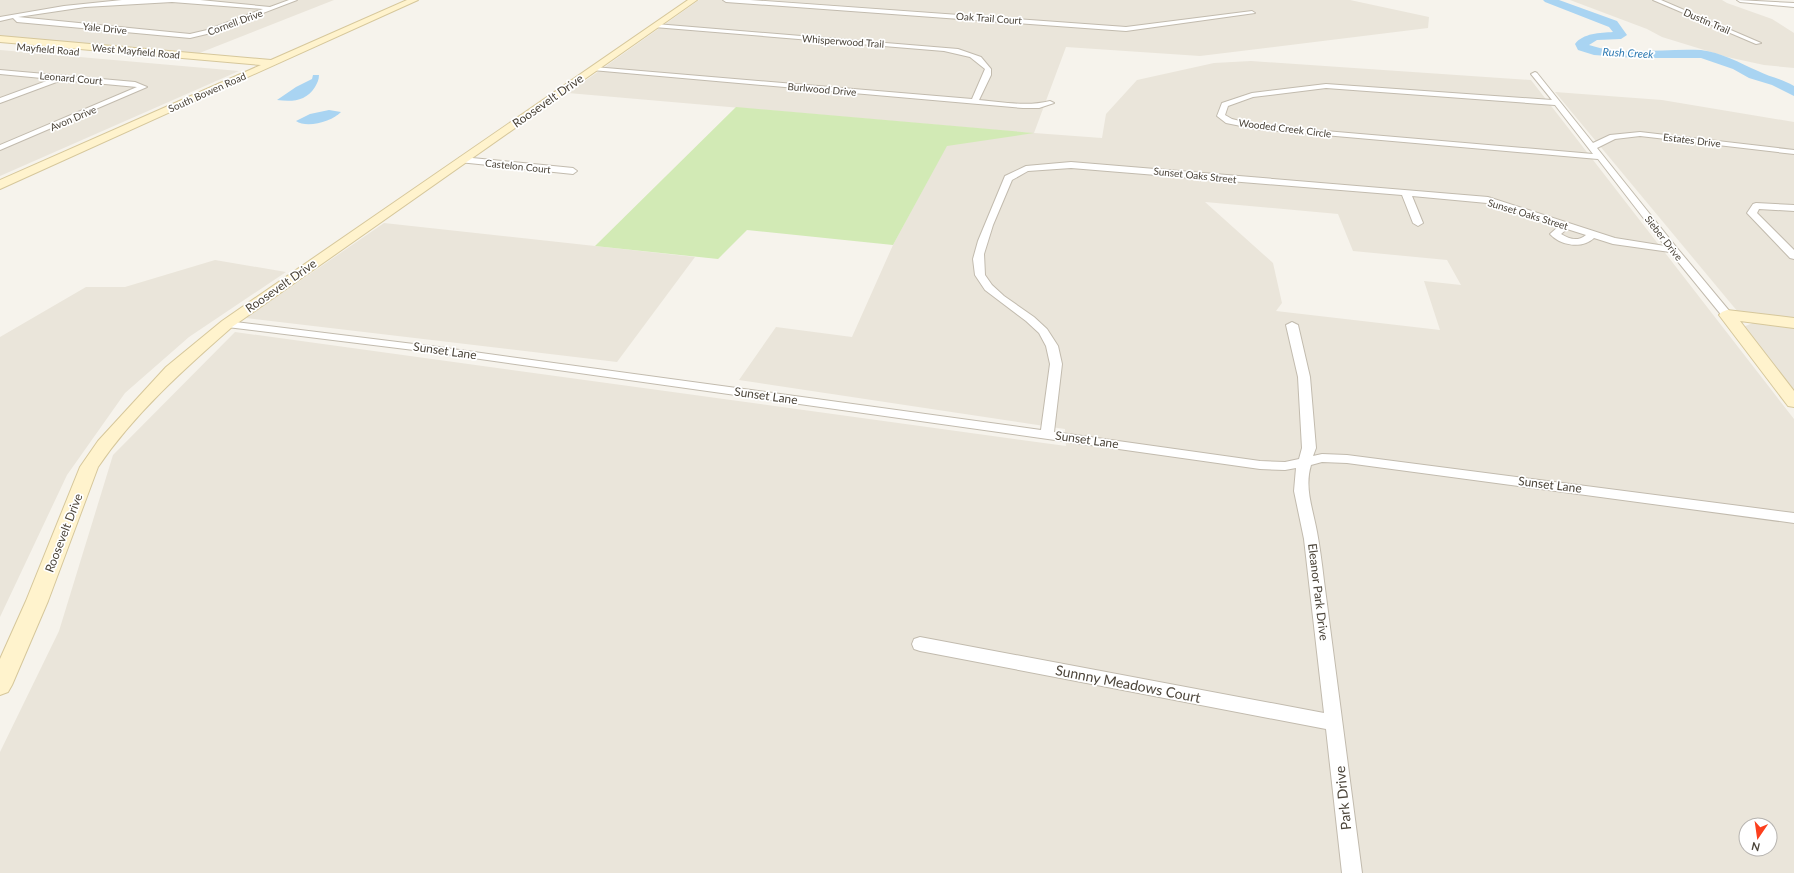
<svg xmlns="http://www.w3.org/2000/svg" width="1794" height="873" font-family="Lato,sans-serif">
<rect width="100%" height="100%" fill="#f6f3ec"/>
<g fill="#eae5da" fill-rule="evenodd">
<path d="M0 0H334L197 54 0 37Z"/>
<path d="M699 0H1350L1429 17 1428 28 1200 56 1066 47 1034 133 1102 138 1106 114 1137 80 1214 63 1251 61 1531 80 1794 419V873H0V752L59 631 113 455 235 332 1066 446 1065 429 739 380 776 327 852 337 893 245 947 145 1031 133 568 93ZM1205 202 1338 214 1353 251 1447 260 1461 285 1424 281 1440 330 1276 311 1282 303 1273 263ZM1746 825H1770V849H1746Z"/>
<path d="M1570 0H1722L1727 3 1772 19 1794 33V68L1764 65 1727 57 1662 37 1647 29Z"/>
<path d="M0 50 239 71 0 176Z"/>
<path d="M1555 92 1662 100 1794 122V318L1738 312Z"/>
<path d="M384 223 595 246 695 257 617 362 246 318Z"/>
<path d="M215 260 286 272 189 337 125 393 67 475 0 617V337L86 287H125Z"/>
<path d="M1753 323 1794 328V395L1743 327Z"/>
</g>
<path fill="#d2eab5" d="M736 107 1034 133 947 146 893 245 747 230 718 259 595 246Z"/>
<g fill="#a9d4f2">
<path d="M313 75H319C319 80 317 83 315 87 306 101 293 102 277 100L296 87 312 79Z"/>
<path d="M329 110 341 112C333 121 307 129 296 121L310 114Z"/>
</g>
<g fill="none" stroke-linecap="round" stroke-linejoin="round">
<path fill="#a9d4f2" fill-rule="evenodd" d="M1543 0H1559L1617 21 1627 35 1621 39 1597 40 1589 45C1621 56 1666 48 1701 50 1720 52 1740 63 1758 71 1770 77 1782 79 1794 86V96L1772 85 1749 78 1733 69 1701 58H1635L1594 55 1578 50 1575 44C1583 33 1600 33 1613 32L1609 27 1545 2Z"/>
<defs>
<g id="street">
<path d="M122 0H200L270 7 289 0H297L211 33 190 38 17 22 13 18 0 21V17L64 6ZM172 2 263 9 207 30 190 34 18 17 85 7Z"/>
<path d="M723 0H750L1126 27 1252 11 1255 13 1126 31 726 2Z"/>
<path d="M1653 0H1661L1761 43 1756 44Z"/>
<path d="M1737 0 1794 3V7L1740 2Z"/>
<path d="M656 24 958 49 981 57 991 69V75L979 100C1002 102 1027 107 1050 101L1054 103 1039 108H1023L592 70V68L594 67 972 99 985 69 970 57 944 51 654 27V25Z"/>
<path d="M0 70 135 82 147 87 0 150V145L137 87 62 80 0 103V98L52 79 0 74Z"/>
<path d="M1535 72 1537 73 1593 143 1610 135 1640 132 1794 150V154L1640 136 1615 139 1597 148 1677 248 1731 313 1732 315 1731 317H1723L1670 252 1613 244 1594 238C1582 249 1561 246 1550 234L1559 226 1487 203 1412 196 1423 223 1418 226 1413 223 1402 195 1071 168 1028 171 1012 180 993 225 984 254 985 275 992 285 1004 296 1034 317 1047 329 1058 346 1062 364 1054 432 1260 461 1285 462 1299 459 1302 448 1298 377 1286 325 1292 322 1298 325 1310 377 1316 448 1313 456 1322 454 1347 455 1794 513V523L1347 463 1322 462 1311 465C1304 488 1313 509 1317 532 1320 548 1322 564 1324 581L1362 873H1342L1326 729 920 651 914 649 912 644 914 639 920 637 1324 713 1304 539 1294 491 1296 468 1285 470 1260 469 438 353 227 327 221 324 227 321 438 347 1041 430 1050 364 1046 346 1039 333 1026 321 985 290 975 275 973 259 978 241 1005 176 1026 166 1071 162 1488 197 1615 238 1665 246 1598 159 1256 129 1226 123 1217 116 1222 103 1252 93 1326 84 1552 100 1531 74ZM1326 88 1555 105 1593 154 1256 125 1232 119 1225 115 1228 106 1253 97ZM1567 229 1586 235C1577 242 1570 239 1561 234Z"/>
<path d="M462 157 573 168 577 171 573 174 459 162V158Z"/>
<path d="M1756 203 1794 205V211L1759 209 1757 213 1794 250V259L1790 258 1747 213 1753 204Z"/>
</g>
<g id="secondary">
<path d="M407 0H418L0 189V180L261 65 0 42V36L271 60Z"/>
<path d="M688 0H697L232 327C184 369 134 414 98 467L48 601 12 685 8 692 0 695V659L26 601 80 467 98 441 166 367 222 321Z"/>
<path d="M1727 310 1794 318V328L1740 321 1794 391V407L1788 406 1719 315 1722 312Z"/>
</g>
</defs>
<use href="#street" stroke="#c2bbae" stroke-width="2"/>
<use href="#secondary" stroke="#d6c79b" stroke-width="2"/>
<use href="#street" fill="#fff" fill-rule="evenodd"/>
<use href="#secondary" fill="#fff3cd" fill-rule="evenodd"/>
</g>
<g text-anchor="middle" stroke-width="3.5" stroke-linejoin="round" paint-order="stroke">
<g font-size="10" fill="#4b4439" stroke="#fff">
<text transform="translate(989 18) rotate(4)" y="4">Oak Trail Court</text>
<text transform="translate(1707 21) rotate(23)" y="4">Dustin Trail</text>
<text transform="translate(235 22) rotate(-20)" y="4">Cornell Drive</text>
<text transform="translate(105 28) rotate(6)" y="4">Yale Drive</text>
<text transform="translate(843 41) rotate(4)" y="4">Whisperwood Trail</text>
<text transform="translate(48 49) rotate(5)" y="4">Mayfield Road</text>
<text transform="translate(136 51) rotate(5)" y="4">West Mayfield Road</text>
<text transform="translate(71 78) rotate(5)" y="4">Leonard Court</text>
<text transform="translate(822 89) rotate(5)" y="4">Burlwood Drive</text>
<text transform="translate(207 92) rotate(-24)" y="4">South Bowen Road</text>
<text transform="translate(73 118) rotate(-23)" y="4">Avon Drive</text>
<text transform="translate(1285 128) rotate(7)" y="4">Wooded Creek Circle</text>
<text transform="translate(1692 140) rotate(7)" y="4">Estates Drive</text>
<text transform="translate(518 166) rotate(6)" y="4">Castelon Court</text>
<text transform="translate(1195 175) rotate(6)" y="4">Sunset Oaks Street</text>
<text transform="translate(1528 214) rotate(17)" y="4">Sunset Oaks Street</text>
<text transform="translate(1664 238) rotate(52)" y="4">Sieber Drive</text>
</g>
<g font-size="11" font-style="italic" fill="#2e7ab2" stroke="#fff">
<text transform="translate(1628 53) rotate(3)" y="4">Rush Creek</text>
</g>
<g font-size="12" fill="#4b4439" stroke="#fff">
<text transform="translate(548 101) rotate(-35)" y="4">Roosevelt Drive</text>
<text transform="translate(281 286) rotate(-35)" y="4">Roosevelt Drive</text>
<text transform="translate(445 351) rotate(8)" y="4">Sunset Lane</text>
<text transform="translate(766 396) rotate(8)" y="4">Sunset Lane</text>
<text transform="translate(1087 440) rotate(8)" y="4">Sunset Lane</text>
<text transform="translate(1550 485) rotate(7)" y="4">Sunset Lane</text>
<text transform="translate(64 533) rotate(-69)" y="4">Roosevelt Drive</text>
<text transform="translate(1318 592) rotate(83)" y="4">Eleanor Park Drive</text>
</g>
<g font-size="14" fill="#4b4439" stroke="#fff">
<text transform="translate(1128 684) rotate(11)" y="5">Sunnny Meadows Court</text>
<text transform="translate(1343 798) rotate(-96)" y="5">Park Drive</text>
</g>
</g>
<g transform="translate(1758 837) rotate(193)"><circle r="19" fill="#ffffff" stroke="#b7b4b0"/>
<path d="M0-3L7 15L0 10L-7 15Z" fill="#fc3f1d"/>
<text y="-6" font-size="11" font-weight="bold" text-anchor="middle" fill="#4b4439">N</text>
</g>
</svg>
